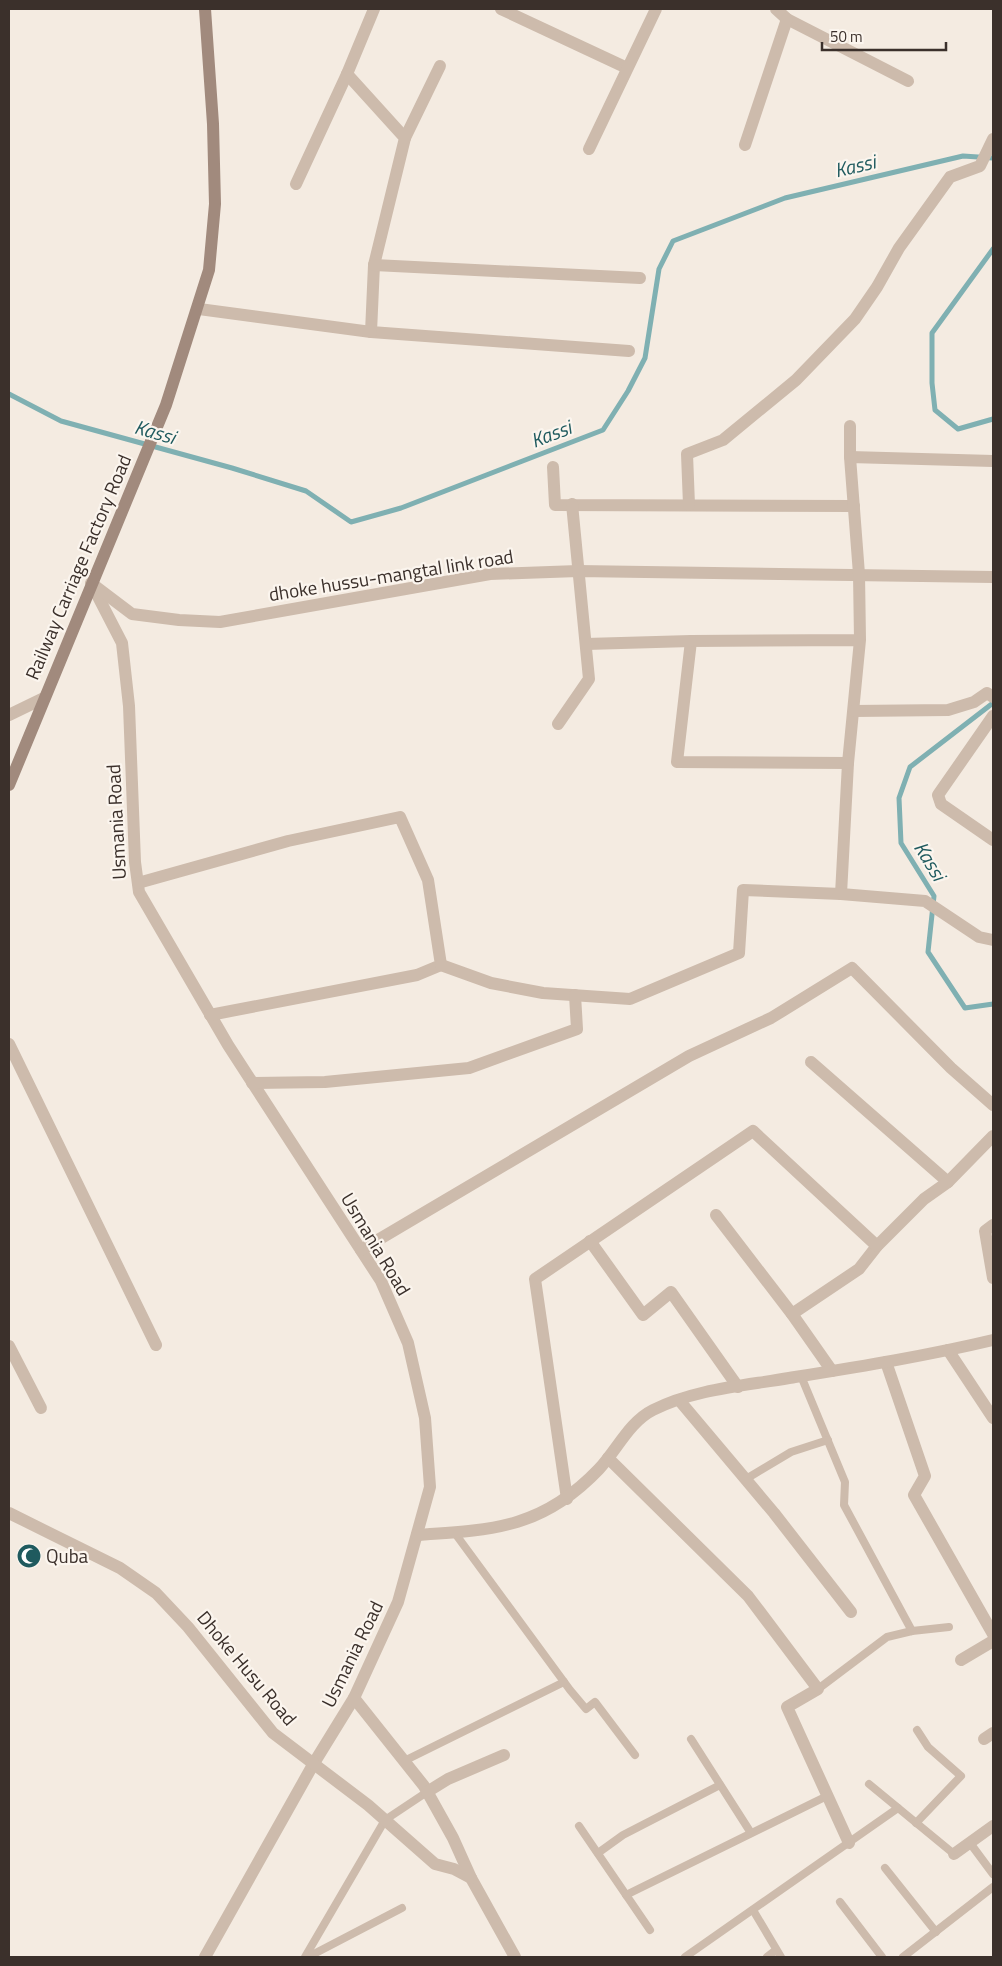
<svg xmlns="http://www.w3.org/2000/svg" width="1002" height="1966" font-family="'Titillium Web',sans-serif">
<rect width="100%" height="100%" fill="#f4ebe1"/>
<g fill="none" stroke-linecap="round" stroke-linejoin="round">
<g stroke="#7fb0b2" stroke-width="5">
<path d="M993 249 932 333V383L935 410 958 429 993 419"/>
<path d="M9 394 61 421 232 468 306 491 351 522 401 508 603 430 628 391 645 358 659 269 673 241 785 198 963 156 993 158"/>
<path d="M993 703 910 767 899 798 901 843 934 896 928 952 965 1008 993 1004"/>
</g>
<g stroke="#cdbbac" stroke-width="8">
<path d="M801 1376 845 1482 844 1505 912 1631"/>
<path d="M746 1479 791 1452 828 1440"/>
<path d="M454 1532 570 1690 586 1709 595 1702 635 1755"/>
<path d="M818 1689 887 1637 912 1631 949 1627"/>
<path d="M691 1739 751 1833"/>
<path d="M404 1761 564 1682"/>
<path d="M869 1784 954 1854"/>
<path d="M916 1823 961 1776 928 1747 917 1730"/>
<path d="M579 1826 650 1930"/>
<path d="M970 1843 993 1874"/>
<path d="M598 1853 623 1835 720 1785"/>
<path d="M885 1868 936 1932"/>
<path d="M626 1895 827 1796"/>
<path d="M840 1902 882 1957"/>
<path d="M753 1910 781 1957"/>
<path d="M305 1957 385 1820 427 1792"/>
<path d="M308 1957 402 1908"/>
<path d="M685 1957 898 1808"/>
<path d="M767 1957 776 1950"/>
<path d="M903 1957 993 1887"/>
</g>
<g stroke="#cdbbac" stroke-width="12">
<path d="M374 9 347 74 405 138 374 265 371 332 629 351"/>
<path d="M501 9 627 68"/>
<path d="M776 9 787 19 908 81"/>
<path d="M405 138 440 66"/>
<path d="M745 145 787 19"/>
<path d="M589 149 656 9"/>
<path d="M296 184 347 74"/>
<path d="M374 265 640 278"/>
<path d="M199 309 371 332"/>
<path d="M850 426V457"/>
<path d="M553 467 555 505 854 506"/>
<path d="M689 505 687 454 723 440 796 380 855 319 877 287 899 248 950 177 980 166 993 139"/>
<path d="M91 583 122 643 129 706 135 862 139 892 228 1045 381 1281 408 1343 425 1418 430 1487 398 1602 354 1698 314 1763 205 1957"/>
<path d="M95 586 132 614 179 620 220 622 490 574 578 571 993 577"/>
<path d="M860 640 691 641 677 762 848 763 860 640 859 574 850 457 993 461"/>
<path d="M586 644 691 641"/>
<path d="M854 711 948 710 974 702 987 693 993 697"/>
<path d="M9 715 44 698"/>
<path d="M993 716 938 795 941 804 993 840"/>
<path d="M558 724 589 679 572 504"/>
<path d="M138 883 288 841 400 817 428 880 441 965 417 975 210 1015"/>
<path d="M841 894 848 763"/>
<path d="M441 965 491 983 543 993 630 999 739 953 743 890 841 894 925 901 979 937 993 940"/>
<path d="M9 1044 156 1345"/>
<path d="M811 1062 948 1182"/>
<path d="M252 1083 325 1082 469 1068 577 1029 575 995"/>
<path d="M716 1215 792 1314 832 1371"/>
<path d="M993 1225 985 1231 993 1278"/>
<path d="M590 1241 643 1315 671 1292 738 1387"/>
<path d="M361 1250 689 1056 771 1018 852 968 951 1068 993 1105"/>
<path d="M792 1314 859 1269 877 1246 924 1199 948 1182 993 1136"/>
<path d="M9 1346 41 1408"/>
<path d="M948 1350 993 1418"/>
<path d="M886 1362 925 1476 914 1495 993 1634"/>
<path d="M679 1400 774 1513 851 1612"/>
<path d="M608 1458 748 1596 818 1689 787 1707 849 1843"/>
<path d="M567 1499 535 1279 753 1131 877 1246"/>
<path d="M9 1513 120 1568 156 1593 188 1627 273 1733 368 1805 435 1864 454 1869 471 1878 515 1957"/>
<path d="M417 1535C494 1530 543 1528 599 1469 617 1450 629 1422 653 1410 695 1389 743 1386 789 1378 857 1367 926 1356 993 1340"/>
<path d="M961 1660 993 1641"/>
<path d="M354 1698 424 1786 453 1838 471 1878"/>
<path d="M984 1739 993 1733"/>
<path d="M427 1792 448 1779 504 1755"/>
<path d="M954 1854 993 1826"/>
</g>
<path stroke="#a18a7d" stroke-width="12" d="M9 785 166 405 209 270 215 204 213 124 205 9"/>
</g>
<defs>
<symbol id="mosque-disc" viewBox="-11 -11 22 22"><circle r="9.5" fill="#1f5a5e" stroke="#fbf5ee"/><path d="M3.5-4.9A6 6 0 1 0 3.5 4.9A5 5 0 1 1 3.5-4.9Z" fill="#fff"/></symbol>
</defs>
<g fill-rule="evenodd">
<use href="#mosque-disc" x="15" y="1542" width="28" height="28"/>
</g>
<g text-anchor="middle" stroke-width="4.5" stroke-linejoin="round" paint-order="stroke">
<g font-size="19" fill="#3b302b" stroke="#fbf5ee">
<text transform="translate(78 567) rotate(-67)" y="7">Railway Carriage Factory Road</text>
<text transform="translate(391 575) rotate(-9)" y="7">dhoke hussu-mangtal link road</text>
<text transform="translate(116 822) rotate(-93)" y="7">Usmania Road</text>
<text transform="translate(376 1244) rotate(59)" y="7">Usmania Road</text>
<text transform="translate(352 1654) rotate(-64)" y="7">Usmania Road</text>
<text transform="translate(247 1668) rotate(50)" y="7">Dhoke Husu Road</text>
</g>
<g font-size="19" fill="#3b302b" stroke="#fbf5ee" text-anchor="start">
<text x="46" y="1563">Quba</text>
</g>
<g font-size="20" font-style="italic" fill="#1f5a5e" stroke="#fbf5ee">
<text transform="translate(855 166) rotate(-13)" y="7">Kassi</text>
<text transform="translate(155 432) rotate(16)" y="7">Kassi</text>
<text transform="translate(551 434) rotate(-21)" y="7">Kassi</text>
<text transform="translate(930 861) rotate(59)" y="7">Kassi</text>
</g>
</g>
<rect width="1002" height="1966" fill="none" stroke="#3b302b" stroke-width="20"/>
<path d="M822 42v8h124v-8" fill="none" stroke="#3b302b" stroke-width="2.5"/>
<text x="830" y="42" font-size="15" fill="#3b302b" stroke="#fbf5ee" stroke-width="4" paint-order="stroke">50 m</text>
</svg>
